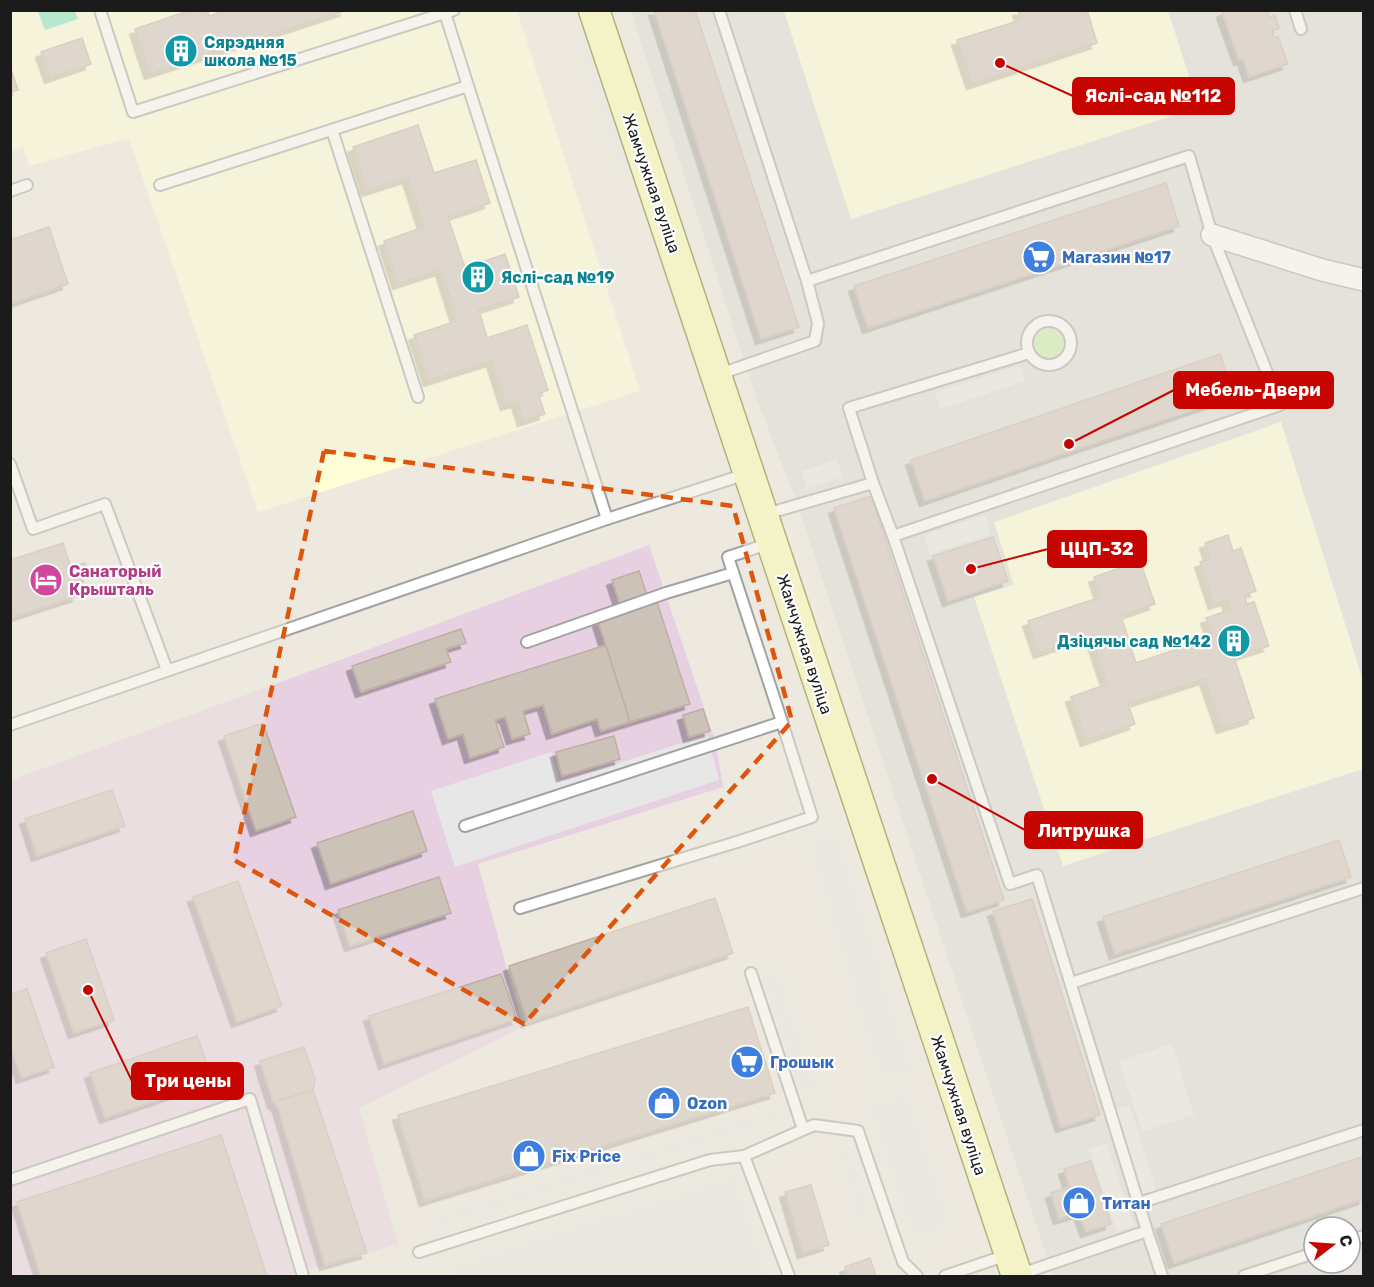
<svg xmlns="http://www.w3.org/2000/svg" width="1374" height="1287" font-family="Rubik,sans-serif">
<defs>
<filter id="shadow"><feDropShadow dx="-5.5" dy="5.5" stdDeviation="0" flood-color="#0004"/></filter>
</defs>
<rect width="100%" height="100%" fill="#eee9df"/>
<path fill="#d9d8d8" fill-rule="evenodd" d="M631 11H1363V1276H1053L798 505 757 400ZM1314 1227H1350V1263H1314Z"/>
<path fill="#e7d0e2" d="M649 545 716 743 723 787 478 864 523 1027 359 1108 398 1244 288 1276H11V780L270 686Z"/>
<g fill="#feffd7">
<path d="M10 11H517L640 391 258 512 129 138 29 166 23 147 11 152Z"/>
<path d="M784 11H1168L1199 107 851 219Z"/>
<path d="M1281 422 1363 680V769L1063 866 974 597 1014 585 994 522Z"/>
</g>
<circle fill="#c4ed9f" cx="1049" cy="344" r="15"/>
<path fill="#75e4bc" d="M38 11H75L78 19 45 30Z"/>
<g fill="#e7e7e7">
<path d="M588 20 641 181 621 174 578 43Z"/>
<path d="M1020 365 1025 381 940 409 935 393Z"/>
<path d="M837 459 843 477 807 489 801 472Z"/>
<path d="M985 515 991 534 930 554 924 535Z"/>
<path d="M707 735 719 780 455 867 431 791 551 752 559 782Z"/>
<path d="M839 834 914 1071 878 1078 808 844Z"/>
<path d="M777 968 819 1090 803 1095 761 973Z"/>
<path d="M1172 1044 1194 1115 1142 1132 1119 1061Z"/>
<path d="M909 1092 953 1227 912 1240 868 1105Z"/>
<path d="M1130 1105 1157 1194 1140 1199 1113 1110Z"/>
<path d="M775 1109 779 1120 436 1228 432 1217Z"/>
<path d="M1106 1143 1134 1226 1117 1232 1089 1149Z"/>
<path d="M849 1146 872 1224 860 1227 838 1149Z"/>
<path d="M734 1174 769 1276H457L453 1265Z"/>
</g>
<g fill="#cdc2b8" stroke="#c0afa0" stroke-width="1.5" filter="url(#shadow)">
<path d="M191 10H207L209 16 227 10H347L150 74 135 29Z"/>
<path d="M654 10H695L799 327 761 339Z"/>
<path d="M1018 10H1087L1097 43 972 84 957 40 1021 20Z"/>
<path d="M1227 10H1267L1269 18 1275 15 1279 28 1271 31 1274 38 1278 37 1288 64 1249 77 1243 59 1239 60 1222 12Z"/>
<path d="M82 38 91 64 50 78 41 52Z"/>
<path d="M10 66 18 90 10 92Z"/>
<path d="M418 125 434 173 476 160 490 203 448 217 465 268 505 254 519 297 479 310 487 338 527 325 548 390 538 394 545 414 523 421 517 402 506 405 492 361 429 381 414 335 457 321 441 270 398 284 384 241 424 227 408 178 367 191 353 147Z"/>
<path d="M1166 183 1179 226 868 328 854 286Z"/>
<path d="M49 227 68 284 10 304V240Z"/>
<path d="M1220 354 1234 396 925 501 911 460Z"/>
<path d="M871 496 1004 900 967 912 834 508Z"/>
<path d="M1228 535 1233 551 1241 548 1256 591 1244 595 1247 604 1254 602 1269 646 1234 657 1254 718 1222 728 1205 679 1128 704 1135 724 1086 741 1071 697 1107 684 1091 636 1039 653 1028 621 1101 597 1094 577 1140 561 1155 604 1121 616 1136 663 1213 637 1206 618 1230 610 1227 600 1214 604 1200 562 1210 559 1205 543Z"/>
<path d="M993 537 1008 581 948 601 933 556Z"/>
<path d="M63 543 71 567 85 563 89 577 73 582 78 596 10 618V560Z"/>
<path d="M639 571 647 595 620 604 612 580Z"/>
<path d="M657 602 690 704 630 722 598 621Z"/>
<path d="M461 629 466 643 446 649 451 662 361 692 352 666Z"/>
<path d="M603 646H606L630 722 601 731 597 719 552 734 543 705 523 711 530 734 512 739 505 717 495 720 504 747 470 758 463 734 448 739 435 699Z"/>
<path d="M703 709 710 731 689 737 683 715Z"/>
<path d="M263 723 296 817 256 831 224 736Z"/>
<path d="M614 736 620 759 562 776 556 752Z"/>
<path d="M112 790 125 826 37 856 25 819Z"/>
<path d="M413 811 427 851 331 884 317 843Z"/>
<path d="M1339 840 1351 877 1115 954 1103 917Z"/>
<path d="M439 877 451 913 350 946 338 910Z"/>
<path d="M238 881 282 1006 237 1022 193 897Z"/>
<path d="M715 898 733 953 527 1022 509 966Z"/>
<path d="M1032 899 1100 1115 1061 1127 993 911Z"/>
<path d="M86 939 114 1020 74 1033 46 953Z"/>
<path d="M501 974 517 1019 384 1064 369 1016Z"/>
<path d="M27 989 54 1067 22 1078 10 1046V995Z"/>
<path d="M748 1007 775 1093 425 1201 398 1115Z"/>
<path d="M197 1036 213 1081 105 1118 90 1073Z"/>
<path d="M304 1047 315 1079 313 1090 273 1102 260 1061Z"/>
<path d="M313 1090 367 1253 325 1265 278 1107 273 1102Z"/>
<path d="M221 1135 267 1276H41L17 1202Z"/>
<path d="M1364 1156V1199L1174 1263 1161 1224Z"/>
<path d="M1091 1161 1111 1224 1086 1232 1079 1213 1059 1219 1051 1193 1070 1187 1064 1169Z"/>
<path d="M811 1185 829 1245 803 1253 785 1192Z"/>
<path d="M870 1258 876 1276H848L845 1267Z"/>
</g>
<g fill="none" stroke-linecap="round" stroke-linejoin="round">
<defs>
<g id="lane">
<path d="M100 10 133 112 454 10"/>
<path d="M719 10 807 281 1189 156 1212 235 1280 405 893 536"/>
<path d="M1295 10 1301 29"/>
<path d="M445 13 468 86"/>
<path d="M332 130 418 397"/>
<path d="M160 185 468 86 607 519"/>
<path d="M10 191 27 185"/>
<circle cx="1049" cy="343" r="22"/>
<path d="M717 375 815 341 818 323 807 281"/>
<path d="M10 464 33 529 105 504 167 670"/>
<path d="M873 483 849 408 1029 353"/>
<path d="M766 514 873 483 893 536 1010 884 1037 875 1147 1231 1018 1275"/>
<path d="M527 642 666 593 733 573"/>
<path d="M10 725 607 519 746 474"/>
<path d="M465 826 782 722 728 557 771 543"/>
<path d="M520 908 740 841 812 817 782 722"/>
<path d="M751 973 803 1129"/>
<path d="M1071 983 1364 888"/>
<path d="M744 1156 814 1125 858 1131 903 1262 917 1276"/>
<path d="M10 1180 250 1099 303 1276"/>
<path d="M1139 1203 1364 1130"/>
<path d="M1147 1231 1162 1276"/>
<path d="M1350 1240 1364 1236"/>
<path d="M419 1252 710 1160 744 1156 789 1276"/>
<path d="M945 1276 1007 1255"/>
<path d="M1244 1276 1314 1253"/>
</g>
<path id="street" d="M1212 235 1322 270 1364 280"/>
<path id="secondary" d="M594 10 1017 1276"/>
</defs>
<use href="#lane" stroke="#a2a2a2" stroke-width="14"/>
<use href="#street" stroke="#a2a2a2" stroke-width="24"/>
<use href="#secondary" stroke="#647400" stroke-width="33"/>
<use href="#lane" stroke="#fff" stroke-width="10"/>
<use href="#street" stroke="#fff" stroke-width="21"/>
<use href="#secondary" stroke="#f8feac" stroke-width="30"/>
</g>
<path d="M0 0H1374V1287H0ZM324 451 733 506 792 721 524 1024 234 860Z" fill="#eee9df" fill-opacity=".55" fill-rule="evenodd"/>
<path fill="none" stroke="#de560d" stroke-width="4.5" stroke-dasharray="12 8" stroke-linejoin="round" d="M324 451 733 506 792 721 524 1024 234 860Z"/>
<defs>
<symbol id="building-disc" viewBox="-11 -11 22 22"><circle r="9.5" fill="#0f9aa8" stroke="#fff"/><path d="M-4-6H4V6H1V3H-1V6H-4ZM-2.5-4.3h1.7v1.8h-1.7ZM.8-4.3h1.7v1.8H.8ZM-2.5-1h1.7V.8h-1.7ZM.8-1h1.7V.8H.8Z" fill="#fff"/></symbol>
<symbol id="supermarket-disc" viewBox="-11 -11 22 22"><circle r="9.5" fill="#3f7fe0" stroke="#fff"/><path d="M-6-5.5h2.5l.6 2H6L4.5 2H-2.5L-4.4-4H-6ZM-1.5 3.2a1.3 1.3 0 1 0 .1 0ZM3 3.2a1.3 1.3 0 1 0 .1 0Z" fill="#fff"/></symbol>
<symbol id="hotel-disc" viewBox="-11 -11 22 22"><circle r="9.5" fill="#d1479c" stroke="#fff"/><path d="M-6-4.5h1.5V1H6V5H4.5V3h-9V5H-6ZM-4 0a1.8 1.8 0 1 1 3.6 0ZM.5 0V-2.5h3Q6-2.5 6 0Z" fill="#fff"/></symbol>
<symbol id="shop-disc" viewBox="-11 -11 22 22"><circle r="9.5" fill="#3f7fe0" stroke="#fff"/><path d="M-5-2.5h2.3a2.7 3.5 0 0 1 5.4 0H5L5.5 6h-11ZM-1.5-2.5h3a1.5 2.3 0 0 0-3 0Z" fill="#fff"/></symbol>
</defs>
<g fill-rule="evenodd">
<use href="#building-disc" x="162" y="32" width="38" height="38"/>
<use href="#supermarket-disc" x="1020" y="238" width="38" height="38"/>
<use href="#building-disc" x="459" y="258" width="38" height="38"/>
<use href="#hotel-disc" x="27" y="561" width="38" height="38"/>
<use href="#building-disc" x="1215" y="622" width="38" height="38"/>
<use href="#supermarket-disc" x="728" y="1043" width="38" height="38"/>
<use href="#shop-disc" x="645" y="1084" width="38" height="38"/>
<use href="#shop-disc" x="510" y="1137" width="38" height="38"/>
<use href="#shop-disc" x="1060" y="1184" width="38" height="38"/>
</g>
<g text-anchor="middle" stroke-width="4.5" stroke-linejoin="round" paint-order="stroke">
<g font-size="16" font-weight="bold" fill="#0d838f" stroke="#fff" text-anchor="start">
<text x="204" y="48">Сярэдняя<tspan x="204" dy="18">школа №15</tspan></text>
<text x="501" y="283">Яслі-сад №19</text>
<text x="1211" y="647" text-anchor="end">Дзіцячы сад №142</text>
</g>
<g font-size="16" fill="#1b1b1b" stroke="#fff">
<text transform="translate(652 183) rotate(71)" y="6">Жамчужная вуліца</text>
<text transform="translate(805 644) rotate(72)" y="6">Жамчужная вуліца</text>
<text transform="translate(959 1105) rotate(72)" y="6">Жамчужная вуліца</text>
</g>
<g font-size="16" font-weight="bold" fill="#366cbe" stroke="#fff" text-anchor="start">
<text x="1062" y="263">Магазин №17</text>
<text x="770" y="1068">Грошык</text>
<text x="687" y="1109">Ozon</text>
<text x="552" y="1162">Fix Price</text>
<text x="1102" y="1209">Титан</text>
</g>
<g font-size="16" font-weight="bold" fill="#b23c85" stroke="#fff" text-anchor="start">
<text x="69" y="577">Санаторый<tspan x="69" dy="18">Крышталь</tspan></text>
</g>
</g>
<path fill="none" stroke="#c60500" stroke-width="2" d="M1000 63L1073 96M1069 444L1174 390M971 569L1048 549M932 779L1025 830M88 990L132 1081"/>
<g fill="#c60500" stroke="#fff" stroke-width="2">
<circle cx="1000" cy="63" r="6"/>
<circle cx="1069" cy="444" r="6"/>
<circle cx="971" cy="569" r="6"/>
<circle cx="932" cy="779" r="6"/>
<circle cx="88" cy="990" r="6"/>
</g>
<g fill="#c60500" stroke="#c60500" stroke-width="2">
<rect x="1073" y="78" width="161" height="36" rx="6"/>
<rect x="1174" y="372" width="159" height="36" rx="6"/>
<rect x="1048" y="531" width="98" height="36" rx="6"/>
<rect x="1025" y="812" width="117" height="36" rx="6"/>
<rect x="132" y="1063" width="111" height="36" rx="6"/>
</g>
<g font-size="18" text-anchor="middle" font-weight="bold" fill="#fff">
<text x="1153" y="102">Яслі-сад №112</text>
<text x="1253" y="396">Мебель-Двери</text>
<text x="1097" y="555">ЦЦП-32</text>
<text x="1084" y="837">Литрушка</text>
<text x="188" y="1087">Три цены</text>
</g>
<rect width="1374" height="1287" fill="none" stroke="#1b1b1b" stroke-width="24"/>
<g transform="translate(1332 1245) rotate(73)"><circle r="28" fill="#ffffff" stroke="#a4a4a4" stroke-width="1.5"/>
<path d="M0-4.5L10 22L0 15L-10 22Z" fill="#c60500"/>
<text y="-9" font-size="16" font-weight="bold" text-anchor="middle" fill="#1b1b1b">С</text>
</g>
</svg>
